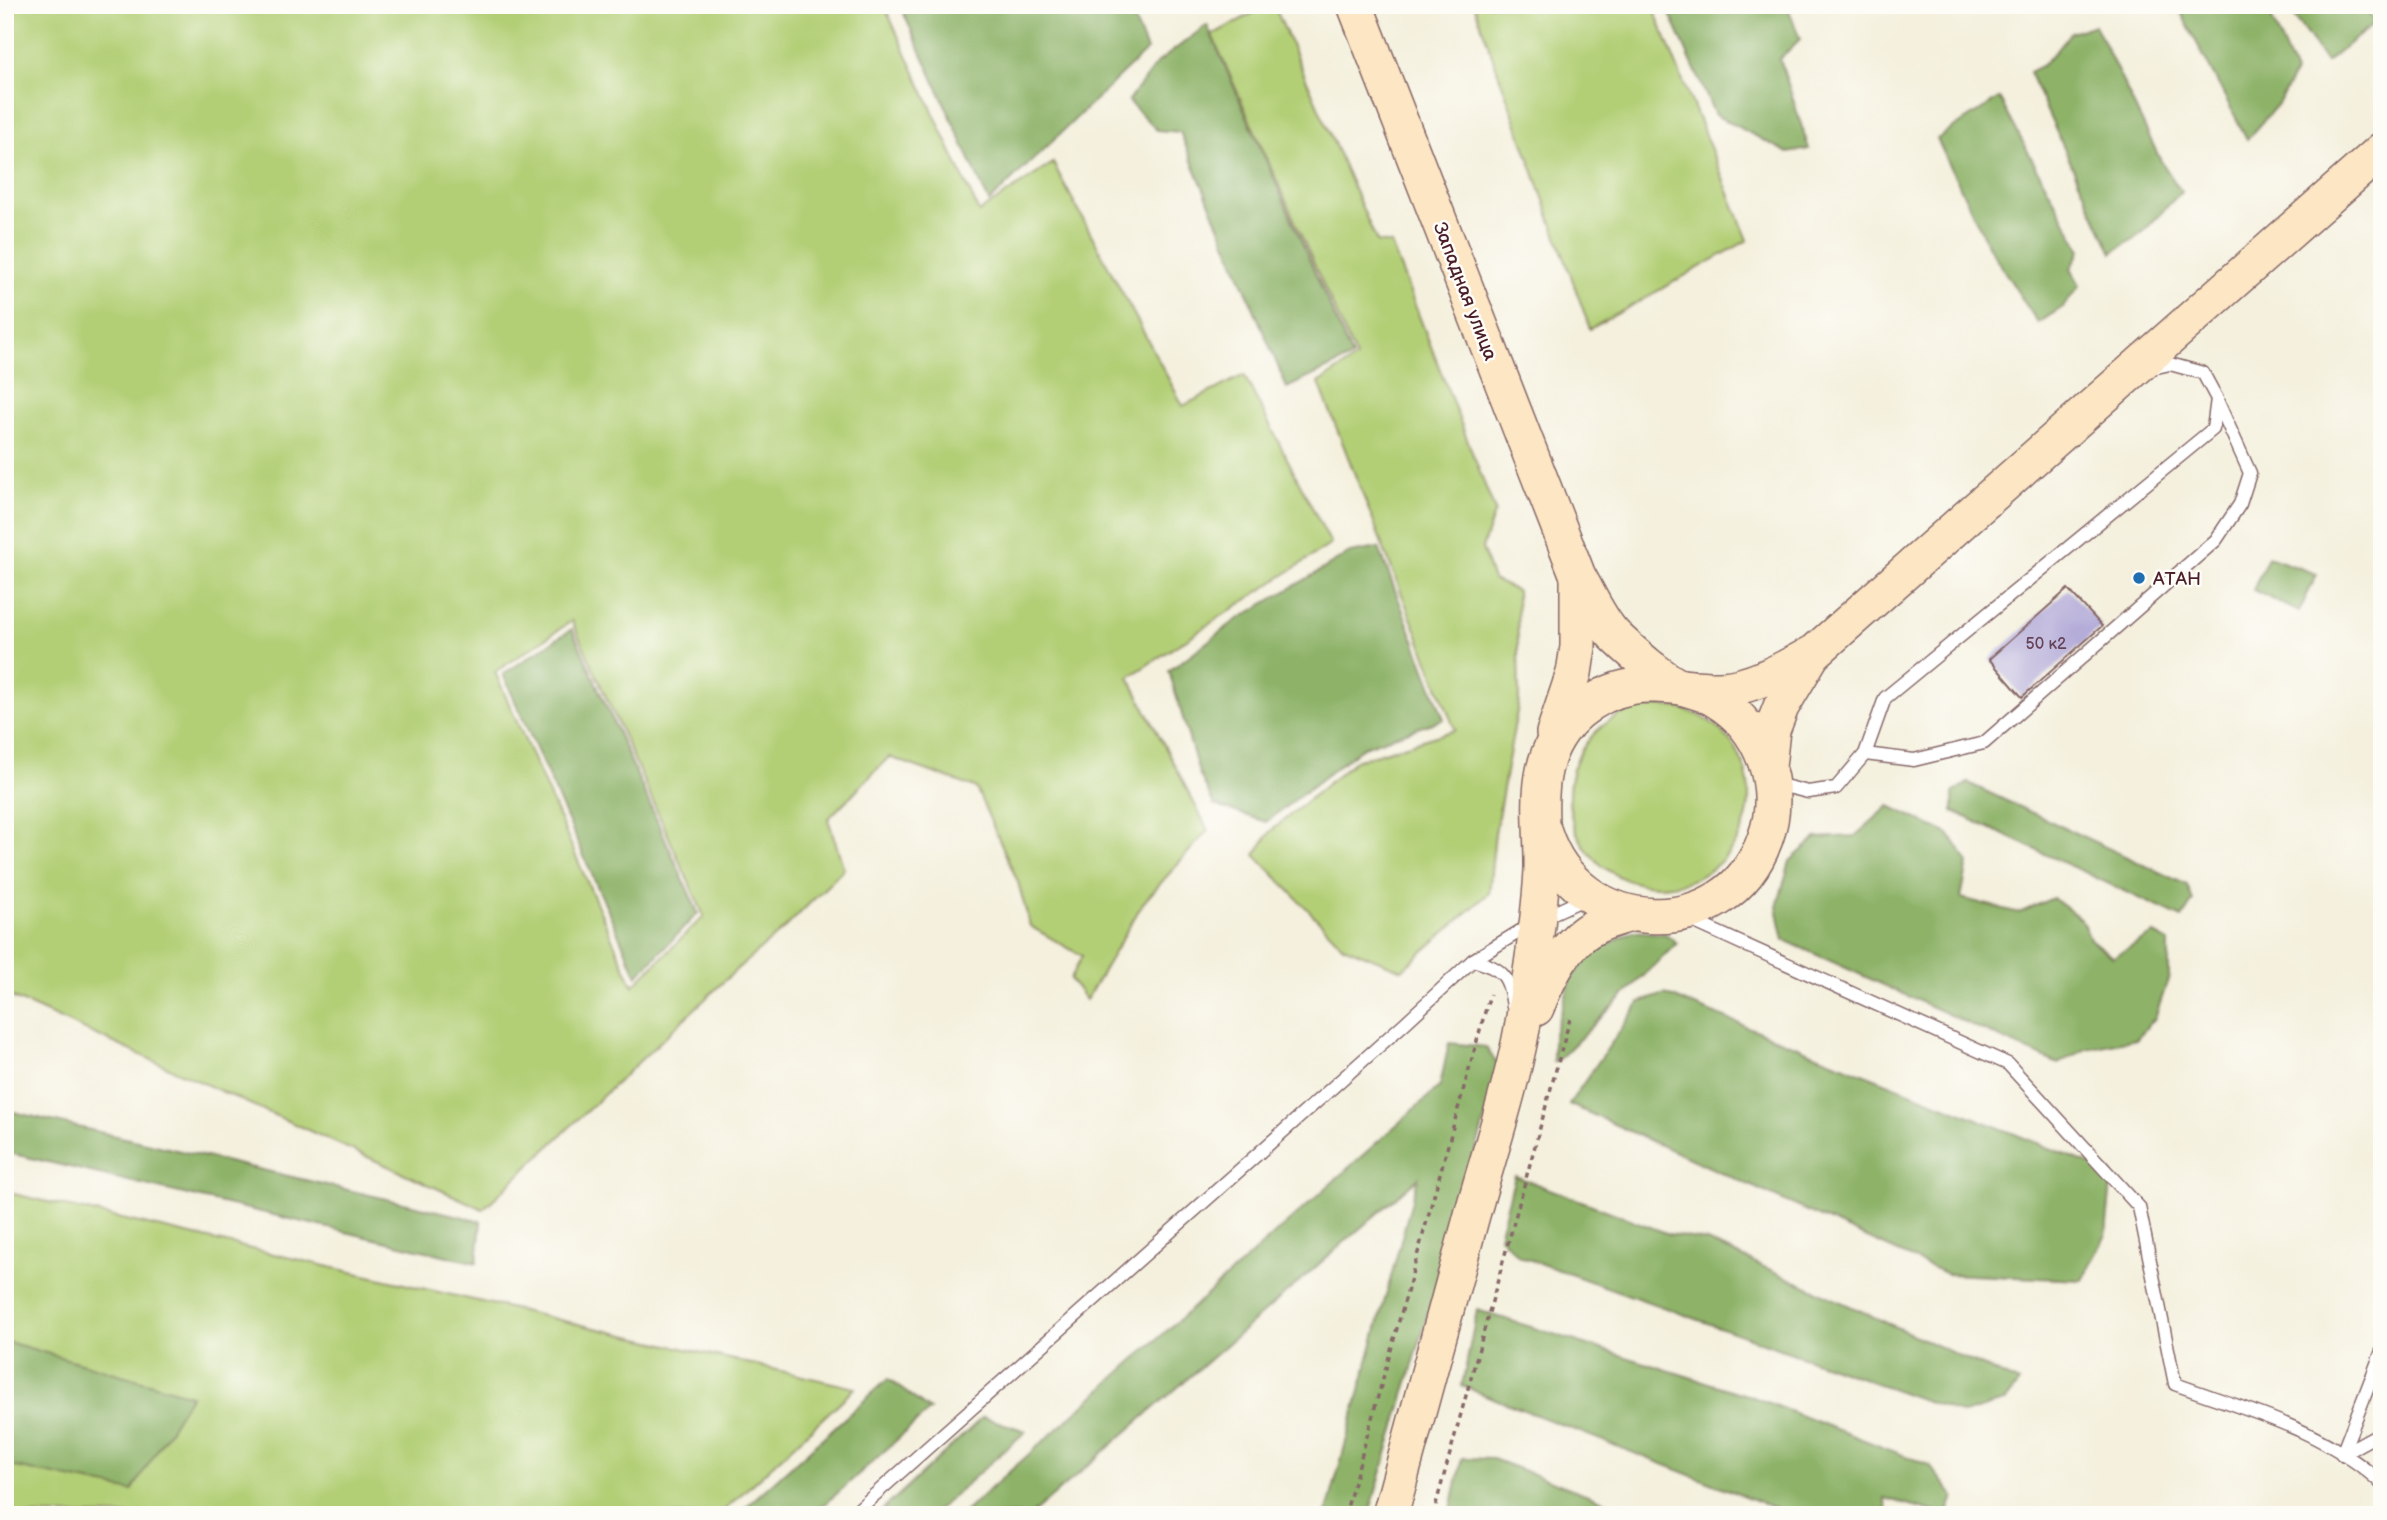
<svg xmlns="http://www.w3.org/2000/svg" width="2387" height="1520" font-family="'Balsamiq Sans',sans-serif">
<rect width="100%" height="100%" fill="#fdfcf7"/>
<filter id="ink" filterUnits="userSpaceOnUse"><feTurbulence type="fractalNoise" baseFrequency=".0143" numOctaves="2"/><feDisplacementMap in="SourceGraphic" scale="14" xChannelSelector="R" yChannelSelector="G"/><feConvolveMatrix kernelMatrix="1 2 1 2 8 2 1 2 1" color-interpolation-filters="sRGB"/></filter>
<filter id="wash" filterUnits="userSpaceOnUse"><feTurbulence type="fractalNoise" baseFrequency=".00686" numOctaves="4" result="noise"/><feDisplacementMap in="SourceGraphic" scale="28" xChannelSelector="R" yChannelSelector="G"/><feGaussianBlur stdDeviation="1.57" result="paint"/><feColorMatrix in="noise" values="0 0 0 0 0 0 0 0 0 0 0 0 0 0 0 0 0 1.4 0 .05"/><feComposite in="paint" operator="in"/></filter>
<g filter="url(#wash)">
<rect width="100%" height="100%" fill="#f4f0dd"/>
<g fill="#b2cf76" stroke="#7e7750" stroke-width="2" fill-rule="evenodd">
<path d="M5 5H884L979 212 1053 163 1183 406 1244 375 1331 544 1129 677 1208 830 1143 903 1086 1000 1070 979 1082 956 1030 926 1018 882 976 788 889 757 828 819 844 869 785 928 737 969 483 1209 5 994ZM572 621 704 916 633 986 495 672Z"/>
<path d="M1268 5H1274L1377 242 1391 244 1495 511 1482 548 1493 580 1517 591 1519 700 1495 833 1489 893 1402 970 1343 946 1255 855 1271 831 1355 761 1455 730 1319 383 1356 358 1212 35Z"/>
<path d="M1474 5H1652L1748 240 1590 329Z"/>
<circle cx="1659" cy="796" r="90"/>
<path d="M5 1192 855 1388 719 1515H5Z"/>
</g>
<g fill="#8db267" stroke="#6c6849" stroke-width="2">
<path d="M900 5H1128L1147 50 989 202Z"/>
<path d="M1666 5H1787L1800 39 1780 59 1809 149 1788 153 1715 115Z"/>
<path d="M2177 5H2266L2295 73 2278 104 2247 139Z"/>
<path d="M2286 5H2365L2375 23 2326 62Z"/>
<path d="M1207 25 1352 357 1287 388 1180 132 1157 130 1128 101 1157 63Z"/>
<path d="M2095 25 2161 161 2181 192 2142 233 2112 253 2029 72 2043 65 2071 33Z"/>
<path d="M1999 98 2081 250 2071 269 2080 285 2063 307 2038 323 1990 249 1937 139Z"/>
<path d="M1379 548 1444 719 1363 747 1266 822 1214 805 1199 773 1169 671 1235 621 1350 553Z"/>
<path d="M2268 557 2317 574 2299 612 2253 590Z"/>
<path d="M572 629 698 913 637 976 503 674Z"/>
<path d="M1968 783 2187 885 2193 901 2182 918 1953 811V793Z"/>
<path d="M1889 806 1949 834 1968 862 1961 898 2019 913 2053 898 2081 919 2090 939 2113 957 2154 934 2169 942V977L2155 1018 2136 1039 2086 1049 2058 1064 1784 940 1777 907 1790 861 1816 838 1855 836Z"/>
<path d="M1633 931 1666 934 1677 943 1557 1061 1553 1062V1037L1572 976 1599 949Z"/>
<path d="M1665 994 2112 1173 2106 1235 2082 1280 1947 1274 1569 1104 1640 1002Z"/>
<path d="M1449 1043 1486 1047 1500 1068 1369 1515H1326L1418 1178 1031 1515H961L1440 1086Z"/>
<path d="M5 1110 481 1221 477 1263 5 1152Z"/>
<path d="M1515 1176 1669 1234 1707 1241 2019 1383 2004 1402 1963 1414 1519 1256 1499 1236Z"/>
<path d="M1477 1310 1753 1397 1929 1465 1954 1497 1947 1515 1884 1498 1889 1515H1793L1462 1386Z"/>
<path d="M5 1341 191 1395 132 1491 5 1465Z"/>
<path d="M888 1379 930 1410 813 1515H737Z"/>
<path d="M983 1417 1026 1431 932 1515H877Z"/>
<path d="M1462 1458 1493 1459 1641 1515H1466L1451 1509Z"/>
</g>
<g id="blocks">
<path fill="#b5add9" d="M2068 589 2102 626 2022 697 1989 659Z"/>
</g>
</g>
<g filter="url(#ink)">
<use href="#blocks" fill-opacity="0" stroke="#866869" stroke-width="2"/>
<g fill="none" stroke-linecap="round" stroke-linejoin="round">
<defs>
<g id="service">
<path d="M1865 754 1914 760 1984 743 2216 540 2240 504 2250 473 2217 400"/>
<path d="M1772 783 1808 792 1836 788 1865 754 1885 698 2213 429 2217 399 2203 373 2170 364 2152 368"/>
<path d="M1688 919 2008 1064 2139 1207 2175 1384C2246 1410 2326 1430 2382 1484"/>
<path d="M1473 960C1503 969 1509 975 1513 1007"/>
<path d="M2342 1454 2382 1351"/>
<path d="M2342 1454 2382 1432"/>
<path d="M852 1515 1405 1023 1473 960 1538 920 1586 898"/>
</g>
<g id="secondary">
<path d="M1355 5 1578 576C1589 595 1599 619 1614 635 1625 646 1638 657 1650 667 1658 673 1668 681 1676 685 1690 691 1704 692 1716 700 1763 728 1784 788 1765 839 1727 946 1578 939 1544 832"/>
<path d="M1554 733 1574 673 1578 647V579"/>
<path d="M1768 767 1772 730 1781 707 1812 655"/>
<path d="M1536 1008C1548 978 1566 939 1598 925 1608 920 1619 918 1630 914"/>
<path d="M1390 1515C1418 1415 1445 1315 1472 1215 1487 1161 1505 1107 1517 1053 1525 1019 1529 984 1534 951 1537 924 1541 896 1542 869 1543 811 1528 756 1579 712 1629 671 1663 689 1719 689 1750 689 1788 667 1815 652L2382 150"/>
</g>
</defs>
<use href="#service" stroke="#866869" stroke-width="15"/>
<use href="#secondary" stroke="#866869" stroke-width="38"/>
<g stroke="#866869" stroke-width="3.5" stroke-dasharray="5 5" stroke-linecap="butt">
<path d="M1345 1515 1490 994"/>
<path d="M1433 1515 1570 1019"/>
</g>
<use href="#service" stroke="#fff" stroke-width="12"/>
<use href="#secondary" stroke="#fce6c4" stroke-width="35"/>
</g>
</g>
<circle fill="#1f6fb2" stroke="#fdfcf7" stroke-width="2.5" cx="2139" cy="578" r="7"/>
<g text-anchor="middle" stroke-width="5" stroke-linejoin="round" paint-order="stroke">
<g font-size="16" fill="#654256">
<text x="2046" y="649">50 к2</text>
</g>
<g font-size="19" fill="#4a1f2b" stroke="#fdfcf7">
<text transform="translate(1466 291) rotate(69)" y="7">Западная улица</text>
</g>
<g font-size="19" fill="#4a1f2b" stroke="#fdfcf7" text-anchor="start">
<text x="2153" y="585">АТАН</text>
</g>
</g>
<rect width="2387" height="1520" fill="none" stroke="#fdfcf7" stroke-width="28"/>
</svg>
